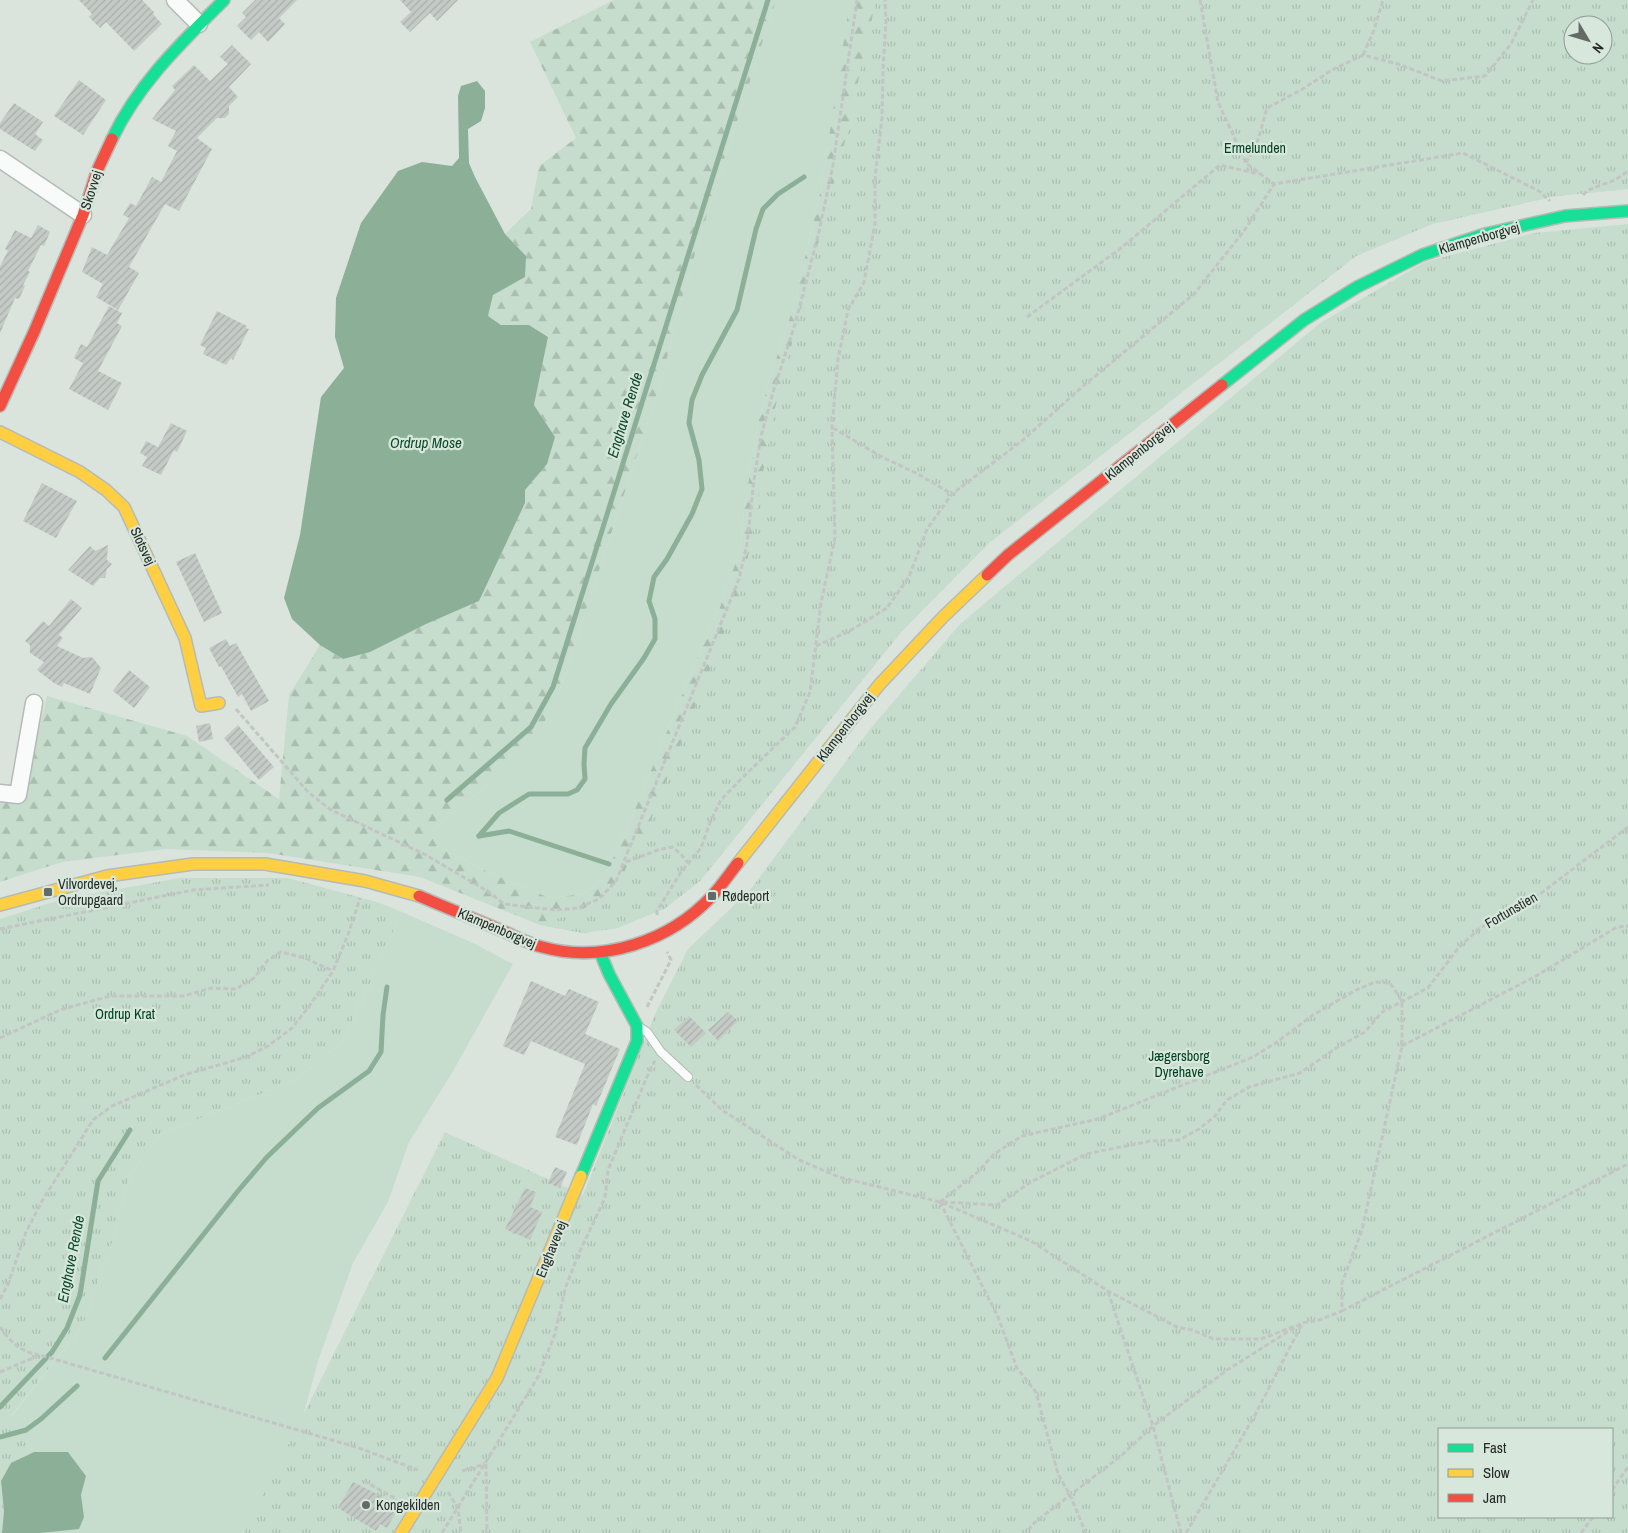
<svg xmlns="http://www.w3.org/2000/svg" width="1628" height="1533" font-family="'Archivo Narrow',sans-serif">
<defs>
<pattern id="forest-firs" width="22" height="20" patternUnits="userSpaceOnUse" patternTransform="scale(1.25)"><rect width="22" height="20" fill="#c6ddcd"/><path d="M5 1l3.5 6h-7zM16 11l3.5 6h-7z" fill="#aabeb0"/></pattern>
<pattern id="park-tufts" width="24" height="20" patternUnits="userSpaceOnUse" patternTransform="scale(1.25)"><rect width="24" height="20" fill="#c6ddcd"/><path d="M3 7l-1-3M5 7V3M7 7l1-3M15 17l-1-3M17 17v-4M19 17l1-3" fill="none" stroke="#aabeb0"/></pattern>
<pattern id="building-hatch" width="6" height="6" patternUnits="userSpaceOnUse" patternTransform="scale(1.25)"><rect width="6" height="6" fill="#c4cbc6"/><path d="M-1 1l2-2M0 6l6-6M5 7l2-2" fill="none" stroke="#a8aeaa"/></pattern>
</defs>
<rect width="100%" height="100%" fill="#dae4dd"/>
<g fill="#c6ddcd">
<path d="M776 0H850V8L821 189 794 305 768 384 757 427 744 510 740 550 719 610 701 649 631 819 604 878 583 894 549 898 484 870 445 849 428 834 463 804 488 786 558 695 663 376 676 318 701 234Z"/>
<path d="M402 912 473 943 513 964 452 1073 409 1142 388 1202 353 1263 318 1361 288 1472 253 1533H42L84 1517 81 1495 86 1476 68 1452H34L10 1418 82 1327 109 1253 129 1177 161 1134 296 1080 342 1042 366 992Z"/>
</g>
<path fill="url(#forest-firs)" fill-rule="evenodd" d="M614 0H776L701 234 676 318 663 376 558 695 536 738 488 786 463 804 428 834 445 849 484 870 549 898 583 894 604 878 631 819 701 649 719 610 740 550 744 510 757 427 768 384 794 305 821 189 850 0H943L1100 182 1628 0V189L1556 196 1432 224 1356 256 989 543 902 631 700 881 664 909 617 928 583 933 540 925 420 877 268 853 166 849 62 862 0 882V797L22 800 47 696 187 736 279 799 289 695 320 645 343 659 479 601 525 503V490L534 477 555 437 534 405 548 337 529 325H501L488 316 493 295 526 256 505 234 531 209 539 166 576 138 530 42ZM1573 25H1603V55H1573Z"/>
<g fill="url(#park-tufts)" fill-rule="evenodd">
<path d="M876 0H1628V189L1556 196 1432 224 1356 256 989 543 902 631 700 881 664 909 617 928 583 933 540 925 576 912 610 896 644 837 743 585 774 412 846 137ZM1573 25H1603V55H1573Z"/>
<path d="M1628 224V1533H244L445 1132 583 1195 656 1012 688 949 750 890 870 729 960 624 1320 323 1425 262 1534 233ZM1439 1429H1612V1517H1439Z"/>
<path d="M180 878H288L377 902 402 912 366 992 342 1042 296 1080 161 1134 129 1177 109 1253 82 1327 10 1417 34 1452 11 1463 1 1481 4 1511 2 1533H0V919L63 899Z"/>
</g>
<g fill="#8bb097">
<path d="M477 81 485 91V108L481 121 468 129 469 163 475 177 505 234 526 256 525 277 493 295 488 316 501 325H529L548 337 534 405 555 437 547 464 525 490V503L479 601 426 624 370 652 343 659 320 645 292 619 284 598 300 535 321 397 344 368 335 337 336 298 361 223 398 171 422 162 452 166 459 158 458 96 461 86Z"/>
<path d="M34 1452H68L86 1476 81 1495 84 1517 79 1529 40 1533H2L4 1511 1 1481 11 1463Z"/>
</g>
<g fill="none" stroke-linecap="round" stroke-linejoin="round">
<g stroke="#8bb097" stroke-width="5">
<path d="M447 800 531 727 553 687 768 0"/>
<path d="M479 836 499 813 529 794H568L577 790 585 779 584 764 585 748 611 704 644 658 655 639V619L649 601 654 577 667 559 692 514 702 489 699 460 689 423 692 400 702 375 737 310 756 229 763 209 778 194 804 177"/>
<path d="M479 836 509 831 609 864"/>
<path d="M105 1358 238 1191 267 1157 318 1108 369 1071 381 1052 383 1015 387 987"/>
<path d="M0 1407 52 1352 67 1328 80 1295 98 1181 130 1130"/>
<path d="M0 1437 26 1430 41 1419 77 1386"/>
</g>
</g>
<g fill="url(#building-hatch)">
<path d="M79 0H142L154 12 153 14 162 24 134 51 106 22 100 28 89 17 92 14Z"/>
<path d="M255 0H297L279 18 285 24 268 42 259 32 251 40 237 26 246 17 242 13Z"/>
<path d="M400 0H458L437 21 430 13 410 32 400 22 411 12Z"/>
<path d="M232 45 251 64 229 87 238 97 229 106V114L225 118H217L197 138 212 149 179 211 165 204 129 267 139 273 118 310 96 297 103 284 82 272 92 247 107 255 129 218 123 215 130 203 136 206 152 177 161 182 177 151 168 146 176 131 152 119 175 90 172 86 194 65 210 81 228 64 220 57Z"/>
<path d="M79 80 106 100 83 135 54 116Z"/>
<path d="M14 103 43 122 35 134 43 140 35 151 0 129V123Z"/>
<path d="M38 225 50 232 44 246 41 245 28 271 30 272 23 285 25 286 19 299 15 298 0 333V266L8 251 5 249 15 230 31 238Z"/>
<path d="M109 306 122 313 117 323 122 326 98 371 122 383 108 410 69 389 83 363 74 358 81 344 87 347Z"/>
<path d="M217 311 247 326 246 328 249 329 233 360 231 358 226 365 203 354 206 348 200 345Z"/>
<path d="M171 423 187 431 177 452 174 450 161 475 142 466 147 457 140 453 146 441 158 447Z"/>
<path d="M42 483 77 501 56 538 23 521Z"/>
<path d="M108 545 107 560 112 564 107 569 105 578H100L93 586 68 570 90 546 95 551Z"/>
<path d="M195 553 222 613 204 622 176 562Z"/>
<path d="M71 599 82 608 59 635 63 638 57 646 83 658 90 657 93 658 101 668 90 694 64 683 62 687 54 683 37 670 44 662 30 653V645L25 641 43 621 49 626Z"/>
<path d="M226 639 230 646 236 643 269 701 251 711 242 694 238 697 221 666 219 667 209 648Z"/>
<path d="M129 670 150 687 134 708 113 691Z"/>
<path d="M210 723 213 739 199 742 196 726Z"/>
<path d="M238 725 274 767 259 780 224 738Z"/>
<path d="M531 981 565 996 569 989 599 1002 585 1034 620 1049 596 1106 593 1104 577 1145 555 1137 585 1064 531 1041 524 1055 503 1046Z"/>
<path d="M728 1012 738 1021 718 1041 708 1030Z"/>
<path d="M689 1016 706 1033 691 1047 674 1030Z"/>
<path d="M555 1167 567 1172 560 1188 548 1183Z"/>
<path d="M525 1188 536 1192 530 1207 542 1212 530 1240 505 1229Z"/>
<path d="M353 1482 393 1502 389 1508 396 1512 387 1528 380 1524 376 1531 338 1508Z"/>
</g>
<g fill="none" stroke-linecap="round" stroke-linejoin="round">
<defs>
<path id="lane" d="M641 1028 647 1032 661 1052 688 1077"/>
<g id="street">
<path d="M175 0 199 24"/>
<path d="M0 159 83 215"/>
<path d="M0 793 18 795 34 703"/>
</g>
<g id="fast">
<path d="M112 139C138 84 181 43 224 0"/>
<path d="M1222 385 1304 320 1357 287 1422 255 1485 234 1565 216 1628 211"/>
<path d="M581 1176 637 1041V1026L609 974 600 952"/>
</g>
<g id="slow">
<path d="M0 432 80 472 106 490 124 507 185 638 201 706 219 703"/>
<path d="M738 863 879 685 943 617 987 575"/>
<path d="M0 905 107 876 193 864H265L365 881 419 896"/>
<path d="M401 1533 497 1378 581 1176"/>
</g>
<g id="jam">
<path d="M0 406 34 332 83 215 97 171 112 139"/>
<path d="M987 575 1008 555 1222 385"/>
<path d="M419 896C447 908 475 919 503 931 516 937 529 944 542 947 603 964 670 941 712 896 722 885 730 873 738 863"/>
</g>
</defs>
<use href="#lane" stroke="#b4bbb6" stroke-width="10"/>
<use href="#street" stroke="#b4bbb6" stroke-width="19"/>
<use href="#fast" stroke="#b4bbb6" stroke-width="14"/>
<use href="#slow" stroke="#b4bbb6" stroke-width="14"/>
<use href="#jam" stroke="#b4bbb6" stroke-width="14"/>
<g stroke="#c2c5c3" stroke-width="3" stroke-dasharray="5 2.5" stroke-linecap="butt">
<path d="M1200 0 1218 102 1246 163 1274 184 1463 153 1539 191 1550 201"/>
<path d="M1363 55 1374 30 1383 0"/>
<path d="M1246 163 1258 140 1267 108 1301 90 1332 70 1363 55 1398 64 1442 81 1485 76 1511 44 1533 0"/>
<path d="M1583 195 1588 190 1615 180 1628 171"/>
<path d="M1027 317 1121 248 1220 165 1259 174"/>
<path d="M833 428 882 457 918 474 952 494"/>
<path d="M816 646 848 632 887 608 909 577 927 529 952 494 1023 440 1082 387 1194 294 1244 231 1274 184"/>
<path d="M236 709 308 792 331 810 424 854 489 892 504 904 555 910 578 908 599 899 616 881 739 579 747 544 754 480 761 436 774 389 795 324 819 232 833 165 857 0"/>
<path d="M626 862 658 850 672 847 681 854 688 863"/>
<path d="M657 915V911L681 872 701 848 711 820 721 800 742 778 795 727 810 692 821 603 835 538 832 427 838 359 848 310 864 282 875 224V178L882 118 883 71 886 21 885 0"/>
<path d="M0 929 193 890 269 885"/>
<path d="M647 1007 671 960 667 952"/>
<path d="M0 1038 60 1010 110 996H184L211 988 236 989 254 978 268 960 281 952 305 958 333 971"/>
<path d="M1402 1046 1536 976 1617 927 1628 926"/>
<path d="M696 1085 722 1110 799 1160 839 1177 940 1202 1031 1241 1108 1291 1177 1327 1192 1330 1214 1339H1261L1295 1326"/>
<path d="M940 1202 978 1172 994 1154 1022 1136 1098 1119 1253 1057 1277 1042 1313 1015 1356 990 1375 982 1390 983 1402 1001V1046L1362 1230 1342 1283V1311L1319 1320 1302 1323 1227 1370 1153 1426 1122 1455 1034 1523 1026 1533"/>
<path d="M940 1202 998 1317 1017 1368 1036 1392 1058 1474 1070 1495 1086 1533"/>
<path d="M943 1202 997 1205 1031 1182 1086 1154 1150 1141 1179 1140 1199 1129 1215 1116 1227 1100 1249 1087 1300 1073 1338 1047 1365 1032 1382 1012 1428 988 1459 947 1480 928 1540 894 1628 827"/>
<path d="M1108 1292 1153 1426 1181 1533"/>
<path d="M0 1299 8 1284 26 1232 42 1201 93 1120 112 1106 184 1075 246 1057 268 1046 291 1029 308 1008 333 971 349 932 360 898"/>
<path d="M1342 1311 1628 1164"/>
<path d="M0 1327C12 1343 18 1350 38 1355"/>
<path d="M0 1372 40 1355 356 1447 418 1470"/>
<path d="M486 1464 487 1533"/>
<path d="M462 1471 485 1464"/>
<path d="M364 1481 396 1499 394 1506"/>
<path d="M1612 1490 1628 1467"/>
<path d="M448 1492 458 1508 461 1533"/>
<path d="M442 1533 538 1377 555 1334 565 1289 578 1255 605 1198 608 1170 649 1072 655 1061"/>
<path d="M1186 1533 1255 1415 1302 1324"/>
<path d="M1581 1533 1593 1517"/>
</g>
<use href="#lane" stroke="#f9fbfa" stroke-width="8"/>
<use href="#street" stroke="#f9fbfa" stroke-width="16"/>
<use href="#fast" stroke="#16e098" stroke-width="11"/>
<use href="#slow" stroke="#ffcf43" stroke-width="11"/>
<use href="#jam" stroke="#f24e42" stroke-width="11"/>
</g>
<g fill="#646b66" stroke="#d7e7db" stroke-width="2">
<rect x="43" y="887" width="10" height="10" rx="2.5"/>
<rect x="707" y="891" width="10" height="10" rx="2.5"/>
<circle cx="366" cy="1505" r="5"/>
</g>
<g text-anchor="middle" stroke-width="4.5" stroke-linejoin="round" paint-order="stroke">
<g font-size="14" fill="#00401f" stroke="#d7e7db">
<text x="1255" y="153">Ermelunden</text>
<text x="125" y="1019">Ordrup Krat</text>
<text x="1179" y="1061">Jægersborg<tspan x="1179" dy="16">Dyrehave</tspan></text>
</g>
<g font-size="14" fill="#242a26" stroke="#d7e7db">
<text transform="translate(91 190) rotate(-72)" y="5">Skovvej</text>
<text transform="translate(1479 238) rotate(-16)" y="5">Klampenborgvej</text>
<text transform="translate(1139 451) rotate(-39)" y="5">Klampenborgvej</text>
<text transform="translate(143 546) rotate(65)" y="5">Slotsvej</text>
<text transform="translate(845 727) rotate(-52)" y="5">Klampenborgvej</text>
<text transform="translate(1511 910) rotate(-30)" y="5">Fortunstien</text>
<text transform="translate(497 928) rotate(23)" y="5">Klampenborgvej</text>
<text transform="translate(551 1249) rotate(-68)" y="5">Enghavevej</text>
</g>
<g font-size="14" fill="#242a26" stroke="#d7e7db" text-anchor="start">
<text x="58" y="889">Vilvordevej,<tspan x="58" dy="16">Ordrupgaard</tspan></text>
<text x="722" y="901">Rødeport</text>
<text x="376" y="1510">Kongekilden</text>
</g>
<g font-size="15" font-style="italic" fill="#0c4928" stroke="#d7e7db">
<text transform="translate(625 415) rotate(-73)" y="5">Enghave Rende</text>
<text x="426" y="448">Ordrup Mose</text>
<text transform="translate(71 1259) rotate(-79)" y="5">Enghave Rende</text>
</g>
</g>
<rect x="1438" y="1428" width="175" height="90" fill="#d7e7db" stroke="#8f9b93"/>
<rect x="1448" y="1444" width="25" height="8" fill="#16e098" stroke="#8f9b93"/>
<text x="1483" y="1453" font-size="15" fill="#242a26">Fast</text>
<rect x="1448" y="1469" width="25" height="8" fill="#ffcf43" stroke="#8f9b93"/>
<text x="1483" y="1478" font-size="15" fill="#242a26">Slow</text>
<rect x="1448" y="1494" width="25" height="8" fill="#f24e42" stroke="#8f9b93"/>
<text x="1483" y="1503" font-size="15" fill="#242a26">Jam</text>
<g transform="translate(1588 40) rotate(128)"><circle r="24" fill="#d7e7db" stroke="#8f9b93"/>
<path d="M0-4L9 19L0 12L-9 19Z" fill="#646b66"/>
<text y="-8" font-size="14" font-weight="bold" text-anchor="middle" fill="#242a26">N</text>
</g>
</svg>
